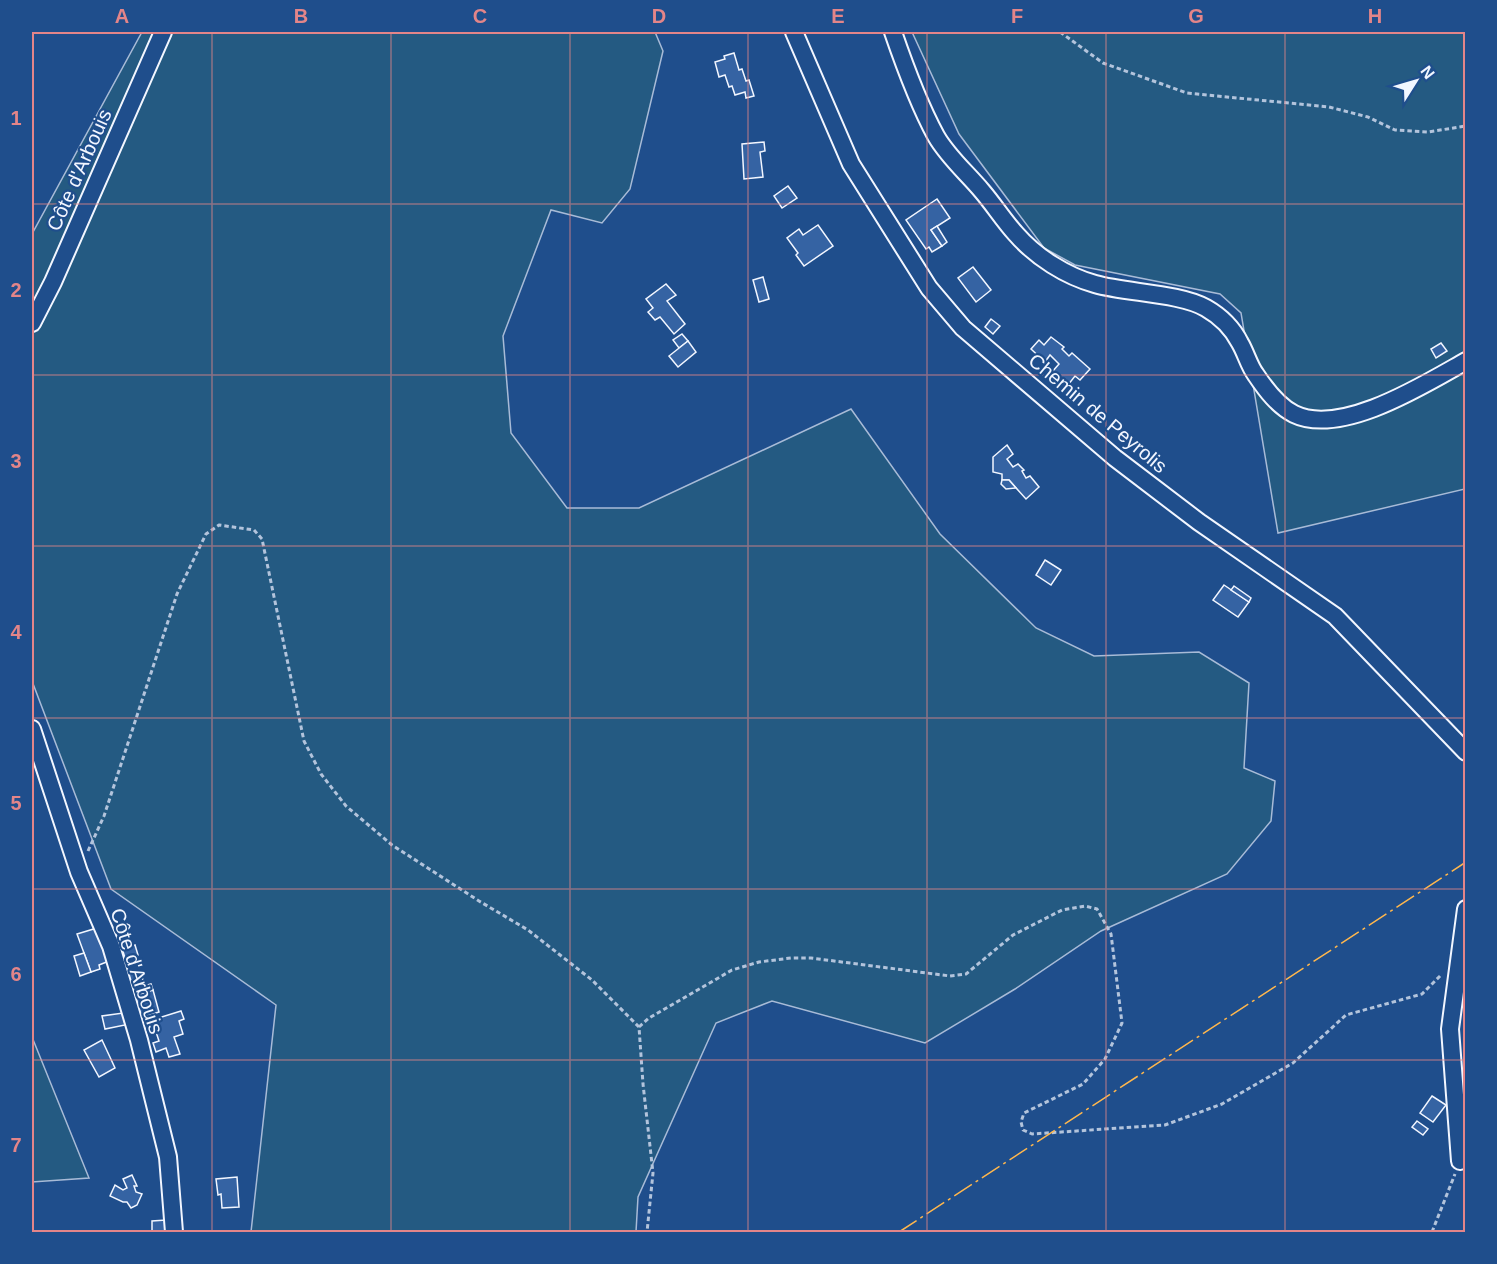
<svg xmlns="http://www.w3.org/2000/svg" width="1497" height="1264" font-family="Arial,sans-serif">
<rect width="100%" height="100%" fill="#1f4e8c"/>
<g fill="#245a82" stroke="#a8bbd7" stroke-width="1.5">
<path d="M142 32H655L663 51 630 189 602 223 551 210 503 336 511 433 567 508H639L851 409 940 534 1036 628 1094 656 1199 652 1249 683 1244 768 1275 781 1271 821 1227 874 1101 931 1015 989 925 1043 772 1001 716 1023 638 1197 636 1232H251L276 1005 111 889 32 681V234Z"/>
<path d="M912 32H1465V489L1278 533 1241 313 1220 294 1075 265 1044 248 959 134Z"/>
<path d="M32 1037 89 1178 32 1182Z"/>
</g>
<g fill="#3563a3" stroke="#f2f6ff" stroke-width="1.5">
<path d="M734 53 739 70 742 69 746 81 749 80 754 96 746 98 745 92 735 95 732 86 729 87 725 75 719 77 715 62 725 59 724 56Z"/>
<path d="M764 142 765 151 760 152 763 177 744 179 742 144Z"/>
<path d="M788 186 797 198 782 208 774 196Z"/>
<path d="M937 199 950 218 931 230 942 246 932 252 929 247 926 249 906 220Z"/>
<path d="M818 225 833 246 804 266 796 255 798 253 787 238 799 229 803 235Z"/>
<path d="M937 226 947 242 942 246 931 230Z"/>
<path d="M973 267 991 290 976 302 958 278Z"/>
<path d="M763 277 769 299 759 302 753 280Z"/>
<path d="M666 284 676 295 667 301 685 324 674 334 660 317 655 320 648 312 653 308 646 299Z"/>
<path d="M991 319 1000 326 993 334 985 327Z"/>
<path d="M682 334 688 341 679 348 673 340Z"/>
<path d="M1051 337 1064 347 1062 349 1069 356 1072 353 1090 369 1080 380 1075 376 1068 385 1052 372 1059 364 1050 355 1045 362 1031 349 1039 340 1044 345Z"/>
<path d="M688 341 696 352 678 367 669 356Z"/>
<path d="M1441 343 1447 351 1436 358 1431 349Z"/>
<path d="M1007 445 1013 454 1007 459 1013 467 1018 464 1024 470 1022 471 1026 478 1030 476 1039 487 1026 499 1009 480H1002V474L993 472V457Z"/>
<path d="M1002 480H1009L1016 488 1006 489 1001 484Z"/>
<path d="M1045 560 1061 570 1051 585 1036 575Z"/>
<path d="M1224 585 1249 602 1238 617 1213 600Z"/>
<path d="M1234 586 1251 598 1249 602 1231 590Z"/>
<path d="M97 928 109 961 99 965 100 969 91 972 77 934Z"/>
<path d="M135 945 138 955 125 958 122 948Z"/>
<path d="M84 953 91 972 80 976 74 956Z"/>
<path d="M141 971 144 986 151 984 153 990 132 997 125 975Z"/>
<path d="M153 990 159 1012 138 1019 132 997Z"/>
<path d="M181 1011 184 1019 179 1021 183 1034 174 1037 180 1054 169 1057 166 1048 156 1052 153 1043 159 1041 152 1020Z"/>
<path d="M123 1013 125 1025 105 1029 102 1016Z"/>
<path d="M102 1040 115 1068 99 1077 84 1050Z"/>
<path d="M1432 1096 1446 1105 1433 1122 1420 1113Z"/>
<path d="M1417 1121 1428 1129 1423 1135 1412 1127Z"/>
<path d="M132 1175 137 1186H134L136 1192 142 1194 137 1205 131 1208 127 1202H123L110 1196 115 1185 123 1190 127 1188 123 1179Z"/>
<path d="M237 1177 239 1207 222 1208 221 1194 218 1195 216 1179Z"/>
<path d="M166 1220 167 1232H152V1221Z"/>
</g>
<g fill="none" stroke-linecap="round" stroke-linejoin="round">
<defs>
<g id="minor">
<path d="M794 32 851 164 929 288 963 328 1115 458 1199 522 1335 616 1466 752"/>
<path d="M893 32C905 67 918 103 936 136 948 157 967 173 982 191 994 205 1004 221 1016 234 1036 257 1066 276 1095 284 1126 293 1180 293 1206 308 1220 316 1233 329 1240 343 1246 353 1249 366 1256 375 1266 390 1278 406 1294 414 1341 437 1425 384 1466 361"/>
<path d="M32 323 53 282 163 32"/>
<path d="M32 729 79 872 111 946 139 1040 168 1157 174 1232"/>
<path d="M1460 1161 1450 1029 1466 909"/>
</g>
</defs>
<use href="#minor" stroke="#f2f6ff" stroke-width="20"/>
<g stroke="#b3c4dc" stroke-width="3" stroke-dasharray="4.5 3" stroke-linecap="butt">
<path d="M1060 32 1103 63 1187 93 1329 107 1368 117 1395 130 1428 132 1466 126"/>
<path d="M88 851 104 816 177 594 206 534 219 525 254 530 262 539 304 741 321 774 346 806 392 845 479 901 528 930 592 980 639 1027 643 1084 653 1173 647 1232"/>
<path d="M639 1027 649 1018 732 970 759 962 791 958H811L950 976 966 974 1013 935 1062 910 1085 906 1097 909 1111 934 1122 1023 1105 1059 1083 1084 1024 1113 1021 1122 1023 1130 1032 1134 1165 1125 1222 1104 1293 1063 1346 1015 1422 994 1442 974"/>
<path d="M1432 1232 1455 1174"/>
</g>
<use href="#minor" stroke="#1f4e8c" stroke-width="16"/>
<path stroke="#ffb74d" stroke-width="1.5" stroke-dasharray="21 4.5 3 4.5" stroke-linecap="butt" d="M899 1232 1466 862"/>
</g>
<path fill="none" stroke="#e38589" stroke-width="1.5" stroke-opacity="0.55" d="M212 32V1232M391 32V1232M570 32V1232M748 32V1232M927 32V1232M1106 32V1232M1285 32V1232M32 204H1466M32 375H1466M32 546H1466M32 718H1466M32 889H1466M32 1060H1466"/>
<g text-anchor="middle" stroke-width="4.5" stroke-linejoin="round" paint-order="stroke">
<g font-size="20" fill="#f2f6ff" stroke="#1f4e8c">
<text transform="translate(79 170) rotate(-66)" y="7">Côte d'Arbouis</text>
<text transform="translate(1098 413) rotate(40)" y="7">Chemin de Peyrolis</text>
<text transform="translate(137 971) rotate(72)" y="7">Côte d'Arbouis</text>
</g>
</g>
<rect width="1497" height="1264" fill="none" stroke="#1f4e8c" stroke-width="66"/>
<g transform="translate(1416 81) rotate(53)" stroke="#1f4e8c" stroke-width="4.5" paint-order="stroke">
<path d="M0-4.5L10 22L0 15L-10 22Z" fill="#f2f6ff"/>
<text y="-9" font-size="16" font-weight="bold" text-anchor="middle" fill="#f2f6ff">N</text>
</g>
<rect x="33" y="33" width="1431" height="1198" fill="none" stroke="#e38589" stroke-width="2"/>
<g font-size="20" text-anchor="middle" font-weight="bold" fill="#e38589">
<text x="122" y="23">A</text>
<text x="301" y="23">B</text>
<text x="480" y="23">C</text>
<text x="659" y="23">D</text>
<text x="838" y="23">E</text>
<text x="1017" y="23">F</text>
<text x="1196" y="23">G</text>
<text x="1375" y="23">H</text>
<text x="16" y="125">1</text>
<text x="16" y="297">2</text>
<text x="16" y="468">3</text>
<text x="16" y="639">4</text>
<text x="16" y="810">5</text>
<text x="16" y="981">6</text>
<text x="16" y="1152">7</text>
</g>
</svg>
